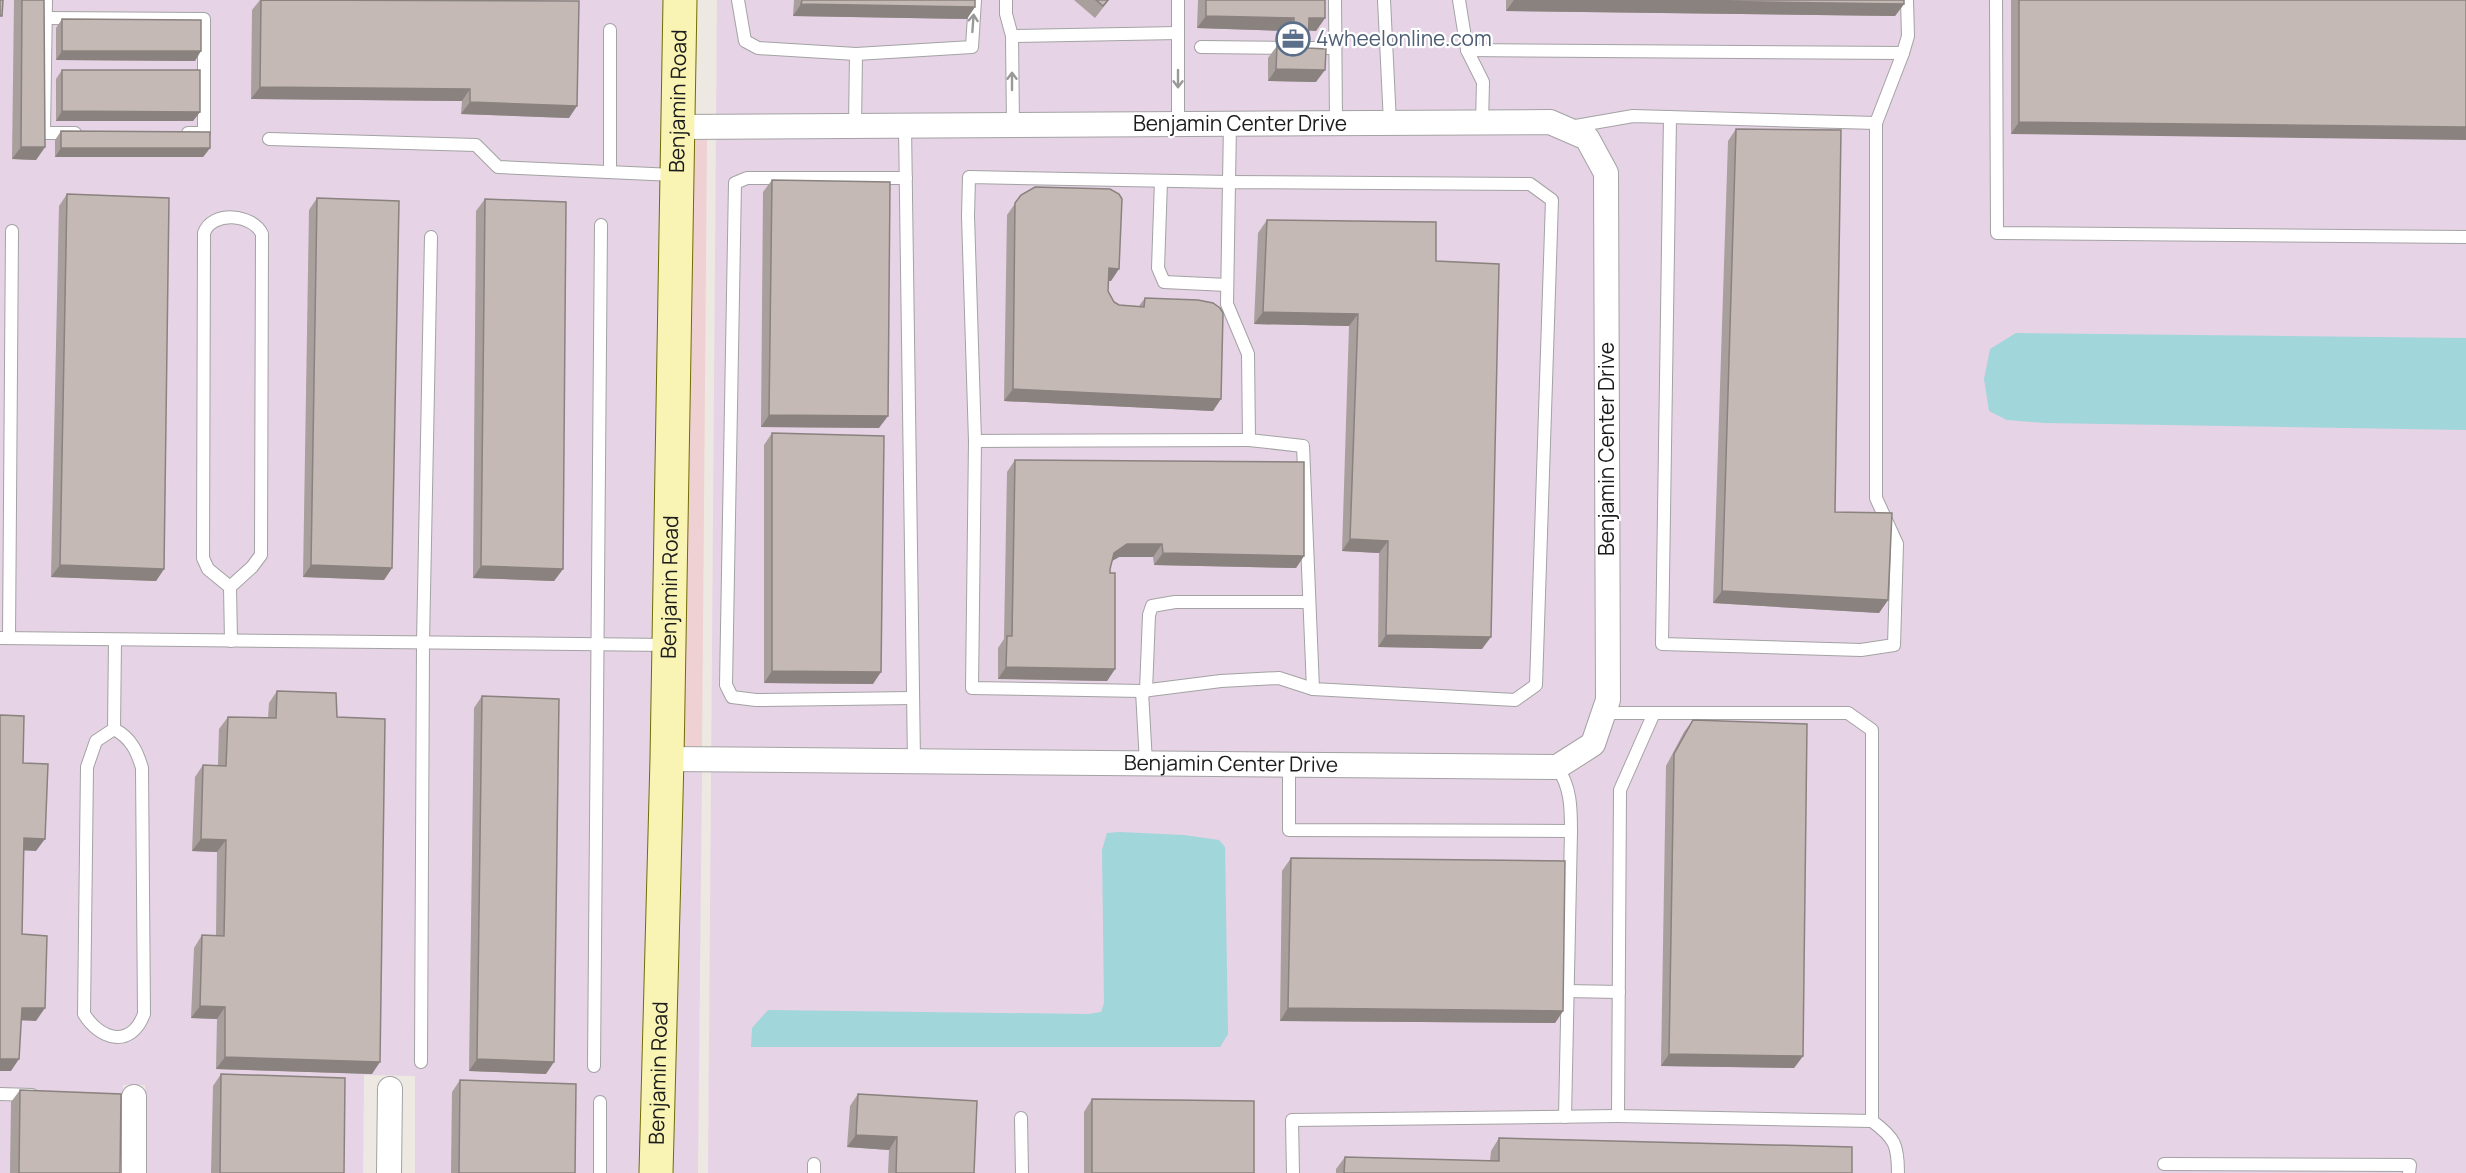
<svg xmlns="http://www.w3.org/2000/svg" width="2466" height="1173" font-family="Manrope,sans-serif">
<rect width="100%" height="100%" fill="#ede8e1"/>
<path fill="#efd0d3" d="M687 139H707L702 747 679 746Z"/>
<g fill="#e6d3e5">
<path d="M0 0H669L645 1173H415V1076L364 1075 363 1173H145V1085H123V1173H0Z"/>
<path d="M717 0H2466V1173H708Z"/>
<path d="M678 771H702L698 1173H667Z"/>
</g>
<g fill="#a1d6db">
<path d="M2016 333 2466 338V430L2045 423 2007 420 1989 411 1984 379 1990 349Z"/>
<path d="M1120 832 1184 835 1219 840 1225 847 1228 1034 1220 1047H751L752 1028 768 1010 1088 1014 1101 1012 1104 1003 1102 850 1107 833Z"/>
</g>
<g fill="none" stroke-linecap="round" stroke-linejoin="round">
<defs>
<g id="lane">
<path d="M46 0 44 133H75"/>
<path d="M738 0 745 41 758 48 856 54"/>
<path d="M1006 0V14L1012 36 1013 125"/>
<path d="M1178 0V125"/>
<path d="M1335 0 1336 123"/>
<path d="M1384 0 1390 123"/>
<path d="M1459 0 1467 50 1903 53 1908 36 1907 0"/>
<path d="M1996 0 1997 233 2466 237"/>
<path d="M46 18 204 19V133H188"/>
<path d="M610 30V172"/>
<path d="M1012 36 1178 33"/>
<path d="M1201 47 1285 48"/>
<path d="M1300 48H1335"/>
<path d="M1467 50 1483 82 1482 123"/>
<path d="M1670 117 1662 644 1861 650 1894 645 1897 544 1876 498V123"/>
<path d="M1230 124 1229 182 969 177 968 216 975 441 1249 440"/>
<path d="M855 126 856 54 972 47 975 0"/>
<path d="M905 126 914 761"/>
<path d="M1570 127 1633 116 1876 123 1903 53"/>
<path d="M269 139 476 145 498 167 674 175"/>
<path d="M906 178H747L735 183 726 685 732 697 756 700 913 698"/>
<path d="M1161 181 1158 268 1164 282 1227 285"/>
<path d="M1229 182 1530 184 1552 200 1536 685 1515 700 1313 689 1303 446 1249 440 1248 354 1227 304Z"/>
<path d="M975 441 972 688 1142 691 1221 681 1279 678 1313 689"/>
<path d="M230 587 252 567 261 555 262 234C253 214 212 210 204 233L203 558 208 569 230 587 231 641"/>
<path d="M0 638 668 645"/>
<path d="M9 638 12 231"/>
<path d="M1142 691 1146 763"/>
<path d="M1146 691 1149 615 1152 606 1175 602H1309"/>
<path d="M1604 713H1848L1872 730V1121L1618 1116 1620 790 1654 713"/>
<path d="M114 729 96 741 87 767 84 1014C101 1041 131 1048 144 1014L142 768C137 751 131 738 114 729L115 640"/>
<path d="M1289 765V830L1571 831 1565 1117"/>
<path d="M1557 767C1571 787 1571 808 1571 831"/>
<path d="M1567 991 1619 992"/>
<path d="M421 1062 423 643 431 237"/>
<path d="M594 1066 601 225"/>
<path d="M0 1094 32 1095"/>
<path d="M1021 1118 1022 1173"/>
<path d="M1872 1121C1895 1138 1898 1145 1898 1173"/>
<path d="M814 1164V1173"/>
<path d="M2164 1164 2410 1165 2409 1173"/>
<path d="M600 1173V1102"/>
<path d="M1293 1173 1292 1120 1618 1116"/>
</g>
<g id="street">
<path id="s1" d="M667 759 1557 767 1593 744 1608 700 1606 173 1587 138 1550 122 676 127"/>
<path d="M134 1097V1173"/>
<path d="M389 1173 390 1089"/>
</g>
<g id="secondary">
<path id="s2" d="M656 1173 667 759 680 0"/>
</g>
</defs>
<use href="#lane" stroke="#a3a3a3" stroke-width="14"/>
<use href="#street" stroke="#a3a3a3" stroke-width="26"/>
<use href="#secondary" stroke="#706d05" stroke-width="35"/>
<use href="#lane" stroke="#fff" stroke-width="12"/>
<use href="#street" stroke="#fff" stroke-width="24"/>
<use href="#secondary" stroke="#f9f3b4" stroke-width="33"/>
</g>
<g fill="#a99f9c">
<path d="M14 0H44L45 147 36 160 12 159Z"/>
<path d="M260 0H485L569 118 461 114 462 101 251 99 252 10Z"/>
<path d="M794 0H975L967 19 793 16Z"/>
<path d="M1070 0H1109L1095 18 1074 0Z"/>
<path d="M1198 0H1325V18L1316 31 1308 30V48L1316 82 1268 81V58L1277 46H1285V31L1197 28Z"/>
<path d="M1506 0H1904V4L1895 16 1506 11Z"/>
<path d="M2011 0H2466L2011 134Z"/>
<path d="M62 19 195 61 56 60V28Z"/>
<path d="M62 70 200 112 193 121H56V79Z"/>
<path d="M1736 129 1835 512 1888 600 1879 613 1713 603 1728 141Z"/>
<path d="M61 131 210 148 203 157H55V140Z"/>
<path d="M772 180 879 428 761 427 763 192Z"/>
<path d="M67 194 164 569 156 581 51 577 59 206Z"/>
<path d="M1021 195 1111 281H1108V291L1114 302 1119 305 1139 306 1145 298 1213 411 1004 401 1007 215Z"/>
<path d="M317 198 392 568 384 580 303 577 309 210Z"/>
<path d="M485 199 563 569 554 581 473 578 476 211Z"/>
<path d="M1267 220 1436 261 1482 649 1378 647 1379 553 1342 551 1349 326 1254 324 1258 233Z"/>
<path d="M772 433 873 684 764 683V445Z"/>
<path d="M1015 460 1304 556 1296 568 1154 565 1153 557H1119L1112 561 1110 569 1115 669 1107 681 998 679V648L1004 639 1007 472Z"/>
<path d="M277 691 337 717 372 1074 216 1069 217 1019 191 1018 194 948 202 935 216 936 217 852 192 851 195 777 203 765H218L219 729 228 717 268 718 269 703Z"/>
<path d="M482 696 546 1074 469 1071 474 708Z"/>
<path d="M1693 720 1803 1056 1794 1068 1661 1066 1666 766 1684 732Z"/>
<path d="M1291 858 1563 1011 1555 1023 1280 1021 1282 871Z"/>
<path d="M221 1074 344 1173H211L213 1086Z"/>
<path d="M460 1080 575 1173H451L452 1092Z"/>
<path d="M20 1090 120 1173H10L11 1102Z"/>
<path d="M858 1094 974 1173H888L889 1150 847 1147 850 1106Z"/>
<path d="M1092 1099 1254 1173H1084V1112Z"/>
<path d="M1499 1138 1852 1173H1336V1169L1345 1157 1490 1161 1491 1151Z"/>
</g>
<g fill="#8a827f">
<path d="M1514 0H1623L1904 4 1895 16 1506 11Z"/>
<path d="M801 4 975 7 967 19 793 16Z"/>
<path d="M1206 16 1294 18 1285 31 1197 28Z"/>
<path d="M1309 18H1325L1316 31 1300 30Z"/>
<path d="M62 51H201L195 61 56 60Z"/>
<path d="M1276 69 1325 70 1316 82 1268 81Z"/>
<path d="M260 87 470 89 462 101 251 99Z"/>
<path d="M470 102 577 106 569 118 461 114Z"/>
<path d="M62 111 200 112 193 121H56Z"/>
<path d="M2019 122 2466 127V140L2011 134Z"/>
<path d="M21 147H45L36 160 12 159Z"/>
<path d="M61 148H210L203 157H55Z"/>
<path d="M1109 268 1119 269 1111 281 1100 280Z"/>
<path d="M1263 312 1358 314 1349 326 1254 324Z"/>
<path d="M1013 389 1221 399 1213 411 1004 401Z"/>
<path d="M769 415 888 416 879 428 761 427Z"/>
<path d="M1350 539 1388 541 1379 553 1342 551Z"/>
<path d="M1127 544H1162L1153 557H1119L1105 565 1114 553Z"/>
<path d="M1163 553 1304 556 1296 568 1154 565Z"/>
<path d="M60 565 164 569 156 581 51 577Z"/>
<path d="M311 565 392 568 384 580 303 577Z"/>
<path d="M481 566 563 569 554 581 473 578Z"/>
<path d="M1722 591 1888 600 1879 613 1713 603Z"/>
<path d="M1386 635 1491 637 1482 649 1378 647Z"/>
<path d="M1006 667 1115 669 1107 681 998 679Z"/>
<path d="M772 671 881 672 873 684 764 683Z"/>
<path d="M24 838 45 839 36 851 15 850Z"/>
<path d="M201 839 226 840 217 852 192 851Z"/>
<path d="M200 1006 225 1007 217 1019 191 1018Z"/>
<path d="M22 1008H45L36 1021 13 1020Z"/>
<path d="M1288 1008 1563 1011 1555 1023 1280 1021Z"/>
<path d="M1669 1054 1803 1056 1794 1068 1661 1066Z"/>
<path d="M225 1057 380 1062 372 1074 216 1069Z"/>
<path d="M0 1059H19L11 1071H0Z"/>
<path d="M477 1059 554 1062 546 1074 469 1071Z"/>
<path d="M856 1135 897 1137 889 1150 847 1147Z"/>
</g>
<g fill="#c5b9b5" stroke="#8a827f" stroke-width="1.5">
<path d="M0 0H3L2 16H0Z"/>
<path d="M22 0H44L45 147H21Z"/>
<path d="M261 0 579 1 577 106 470 102V89L260 87Z"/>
<path d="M802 0H975V7L801 4Z"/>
<path d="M1096 0H1108L1103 6Z"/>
<path d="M1206 0H1325V18H1309L1308 48 1326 49 1325 70 1276 69 1277 46H1293L1294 18 1206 16Z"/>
<path d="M1623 0H1904V4Z"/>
<path d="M2019 0H2466V127L2019 122Z"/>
<path d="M62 19 201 20V51H62Z"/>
<path d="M62 70H200V112L62 111Z"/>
<path d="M1736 129 1841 130 1835 512 1892 513 1888 600 1722 591Z"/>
<path d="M61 131 210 132V148H61Z"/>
<path d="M772 180 890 182 888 416 769 415Z"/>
<path d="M1035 187 1110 189 1119 194 1122 199 1119 269 1109 268 1108 291 1114 302 1119 305 1144 307 1145 298 1198 300 1213 303 1220 308 1223 313 1221 399 1013 389 1015 203 1021 195Z"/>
<path d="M67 194 169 198 164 569 60 565Z"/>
<path d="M317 198 399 201 392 568 311 565Z"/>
<path d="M485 199 566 202 563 569 481 566Z"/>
<path d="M1267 220 1436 222V261L1499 264 1491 637 1386 635 1388 541 1350 539 1358 314 1263 312Z"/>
<path d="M772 433 884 436 881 672 772 671Z"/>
<path d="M1015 460 1304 462V556L1163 553 1162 544H1127L1114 553 1110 569V573H1115V669L1006 667 1007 636H1012Z"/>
<path d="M277 691 336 693 337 717 385 719 380 1062 225 1057V1007L200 1006 202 935 224 936 226 840 201 839 203 765 226 766 228 717 276 718Z"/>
<path d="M482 696 559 699 554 1062 477 1059Z"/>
<path d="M0 715 24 716 23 763 48 764 45 839 24 838 22 934 47 936 45 1008H22L19 1059H0Z"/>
<path d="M1693 720 1807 724 1803 1056 1669 1054 1674 754Z"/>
<path d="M1291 858 1565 861 1563 1011 1288 1008Z"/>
<path d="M221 1074 345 1078 344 1173H220Z"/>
<path d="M460 1080 576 1084 575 1173H459Z"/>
<path d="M20 1090 121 1094 120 1173H19Z"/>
<path d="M858 1094 977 1101 974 1173H896L897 1137 856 1135Z"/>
<path d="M1092 1099 1254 1101V1173H1092Z"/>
<path d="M1499 1138 1852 1147V1173H1344L1345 1157 1499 1161Z"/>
</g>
<defs><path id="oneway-shaft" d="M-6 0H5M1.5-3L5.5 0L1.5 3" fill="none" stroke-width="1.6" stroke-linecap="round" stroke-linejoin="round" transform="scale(1.5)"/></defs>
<g stroke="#999">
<use href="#oneway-shaft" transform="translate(973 23) rotate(-86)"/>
<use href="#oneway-shaft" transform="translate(1178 79) rotate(90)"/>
<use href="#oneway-shaft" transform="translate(1012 81) rotate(-90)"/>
</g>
<defs>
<symbol id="office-ring" viewBox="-11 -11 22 22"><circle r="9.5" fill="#fff" stroke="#5c6f8a" stroke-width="1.5"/><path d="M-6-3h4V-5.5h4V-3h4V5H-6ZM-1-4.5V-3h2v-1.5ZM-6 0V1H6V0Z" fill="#5c6f8a"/></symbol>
</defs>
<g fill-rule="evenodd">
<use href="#office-ring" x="1274" y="20" width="38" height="38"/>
</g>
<g text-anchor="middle" stroke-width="4.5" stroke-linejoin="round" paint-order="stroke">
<g font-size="21" fill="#4e5e75" stroke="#fff" text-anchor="start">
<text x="1316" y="46">4wheelonline.com</text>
</g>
<g font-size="21" fill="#1c1c1c" stroke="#fff">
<text dy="7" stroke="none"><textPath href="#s2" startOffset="1072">Benjamin Road</textPath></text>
<text x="1240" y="131">Benjamin Center Drive</text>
<text transform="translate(1607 449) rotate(-90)" y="7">Benjamin Center Drive</text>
<text dy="7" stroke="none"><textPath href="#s2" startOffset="586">Benjamin Road</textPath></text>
<text dy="7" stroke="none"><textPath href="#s1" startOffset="564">Benjamin Center Drive</textPath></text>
<text dy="7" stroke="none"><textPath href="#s2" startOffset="100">Benjamin Road</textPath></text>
</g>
</g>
</svg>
